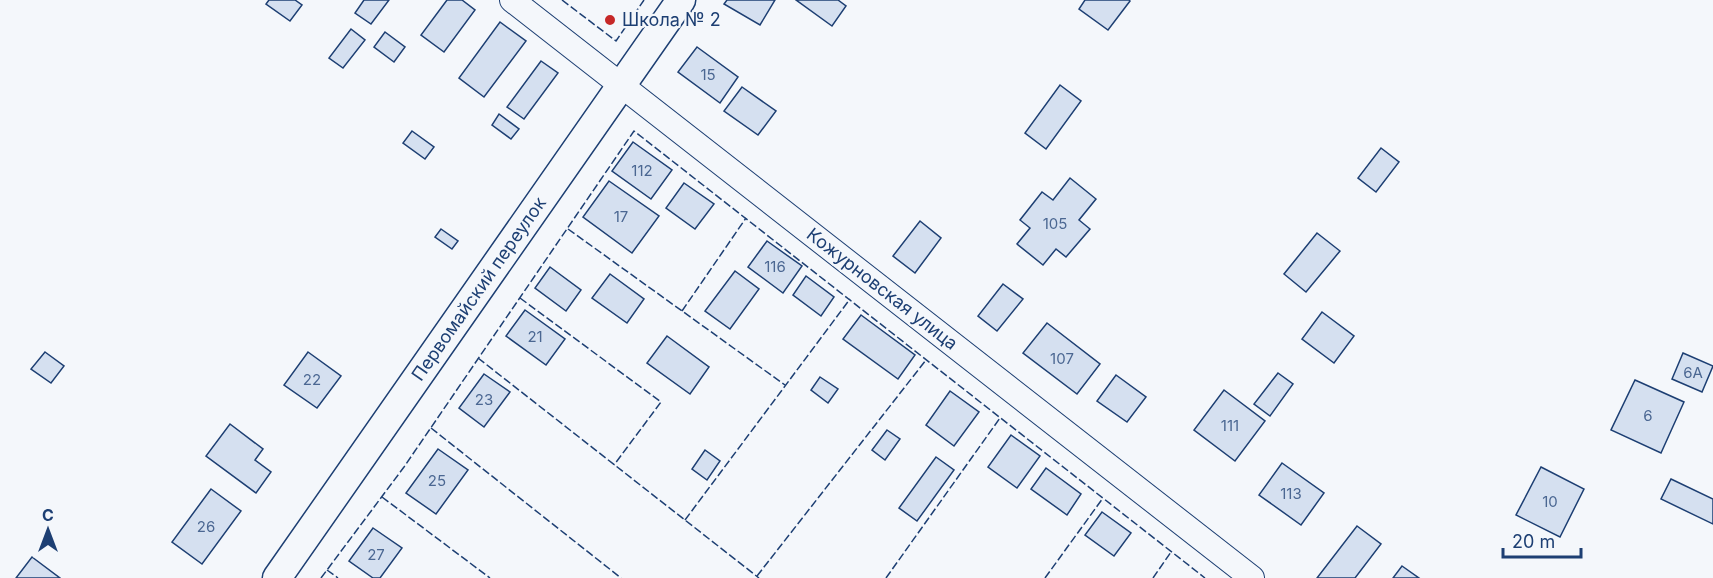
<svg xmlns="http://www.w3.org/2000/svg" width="1713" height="578" font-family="Inter,sans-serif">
<rect width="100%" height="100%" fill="#f4f7fb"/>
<g fill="#d5e0f0" stroke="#1d3f73" stroke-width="1.5">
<path d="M269 0H295L302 5 290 21 266 4Z"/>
<path d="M364 0H389L371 24 355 13Z"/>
<path d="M447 0H462L475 10 444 52 421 35Z"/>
<path d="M727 0H775L760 25 724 4Z"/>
<path d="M796 0H838L846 6 832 26Z"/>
<path d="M1085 0H1129L1130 1 1108 30 1079 9Z"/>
<path d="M500 22 526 41 484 97 459 78Z"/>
<path d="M351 29 365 40 343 68 329 58Z"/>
<path d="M385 32 405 47 394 62 374 47Z"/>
<path d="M697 47 738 77 720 103 678 72Z"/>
<path d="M541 61 558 73 524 119 507 107Z"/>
<path d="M1060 85 1081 101 1046 149 1025 133Z"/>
<path d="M742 87 776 111 758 135 724 111Z"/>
<path d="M499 114 519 129 511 139 492 125Z"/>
<path d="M412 131 434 147 425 159 403 143Z"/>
<path d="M633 142 672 170 651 199 612 171Z"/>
<path d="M1381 148 1399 162 1376 192 1358 178Z"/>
<path d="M1070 178 1096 199 1079 220 1090 229 1066 257 1056 249 1043 265 1017 244 1030 228 1020 220 1042 192 1053 200Z"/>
<path d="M609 181 659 216 632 253 583 217Z"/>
<path d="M684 183 714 204 695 229 666 208Z"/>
<path d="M920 221 941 238 915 273 893 256Z"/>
<path d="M441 229 458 241 452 249 435 237Z"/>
<path d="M1317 233 1340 251 1306 292 1284 274Z"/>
<path d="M767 241 802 266 783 293 748 267Z"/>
<path d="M550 267 581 290 566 311 535 288Z"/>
<path d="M735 271 759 289 730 329 705 311Z"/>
<path d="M610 274 644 299 627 323 592 298Z"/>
<path d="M806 276 834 297 821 316 793 295Z"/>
<path d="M1003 284 1023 299 997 331 978 316Z"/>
<path d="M525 310 565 339 546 365 506 336Z"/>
<path d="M1322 312 1354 336 1334 363 1302 339Z"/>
<path d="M861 315 915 355 898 379 843 339Z"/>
<path d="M1047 323 1100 364 1077 394 1023 353Z"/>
<path d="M667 336 709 367 690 394 647 363Z"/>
<path d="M45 352 64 366 51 383 31 369Z"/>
<path d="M308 352 341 376 317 408 284 385Z"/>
<path d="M1683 353 1713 366 1702 392 1672 379Z"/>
<path d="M1278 373 1293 384 1270 416 1254 404Z"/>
<path d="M484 374 510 392 484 427 459 408Z"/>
<path d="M1116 375 1146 397 1127 422 1097 401Z"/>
<path d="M820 377 838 389 828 403 811 390Z"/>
<path d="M1635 380 1684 402 1661 453 1611 430Z"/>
<path d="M1224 390 1265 421 1235 461 1194 430Z"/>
<path d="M950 391 979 412 954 446 926 425Z"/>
<path d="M230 424 263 449 255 460 271 472 256 493 206 456Z"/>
<path d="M887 430 900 439 885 460 872 450Z"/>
<path d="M1011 435 1040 456 1017 488 988 467Z"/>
<path d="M438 449 468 470 436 514 406 493Z"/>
<path d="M705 450 720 461 707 480 692 469Z"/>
<path d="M936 457 954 470 917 521 899 508Z"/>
<path d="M1282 463 1324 493 1301 525 1259 495Z"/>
<path d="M1541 467 1584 489 1560 537 1516 515Z"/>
<path d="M1046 468 1081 494 1067 515 1031 489Z"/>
<path d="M1671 479 1713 499V524L1661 499Z"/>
<path d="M211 489 241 511 202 564 172 542Z"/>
<path d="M1102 512 1131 533 1114 556 1085 535Z"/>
<path d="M1357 526 1381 544 1355 578H1317Z"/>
<path d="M373 528 402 548 380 578H373L349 561Z"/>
<path d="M32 557 60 578H16Z"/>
<path d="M1402 566 1419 578H1393Z"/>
</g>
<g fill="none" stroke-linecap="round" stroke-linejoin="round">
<defs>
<path id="minor" d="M512 0 1252 578"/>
<path id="tertiary" d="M277 578 681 0"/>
</defs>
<use href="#minor" stroke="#1d3f73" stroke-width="26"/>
<use href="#tertiary" stroke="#1d3f73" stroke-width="31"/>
<use href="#minor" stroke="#f4f7fb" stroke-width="24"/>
<use href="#tertiary" stroke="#f4f7fb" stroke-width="28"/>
<g stroke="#1d3f73" stroke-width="1.5" stroke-dasharray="8 3" stroke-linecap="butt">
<path d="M562 0 616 41 644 0"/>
<path d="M568 229 785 385"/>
<path d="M520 298 661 402 614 465"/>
<path d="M682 311 746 218"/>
<path d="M478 358 759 578"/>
<path d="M431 428 621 578"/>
<path d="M382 497 490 578"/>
<path d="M685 520 850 299"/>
<path d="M327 570 338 578"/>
<path d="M757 576 926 360"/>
<path d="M321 578 404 467 634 131 1205 578"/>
<path d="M886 578 1000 418"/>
<path d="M1045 578 1103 498"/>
<path d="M1153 578 1171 552"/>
</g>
</g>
<circle fill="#c62828" stroke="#f4f7fb" stroke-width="2" cx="610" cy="20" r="6"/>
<g text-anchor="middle" stroke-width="4.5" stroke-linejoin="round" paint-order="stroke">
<g font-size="15" fill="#4b6792">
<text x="708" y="80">15</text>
<text x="642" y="176">112</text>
<text x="621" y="222">17</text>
<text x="1055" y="229">105</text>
<text x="775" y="272">116</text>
<text x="535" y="342">21</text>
<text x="1062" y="364">107</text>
<text x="1693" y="378">6А</text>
<text x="312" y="385">22</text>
<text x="484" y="405">23</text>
<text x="1648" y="421">6</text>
<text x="1230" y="431">111</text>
<text x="437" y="486">25</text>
<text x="1291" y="499">113</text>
<text x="1550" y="507">10</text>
<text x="206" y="532">26</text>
<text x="376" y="560">27</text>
</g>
<g font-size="18" fill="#1d3f73" stroke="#f4f7fb" text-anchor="start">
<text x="622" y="26">Школа № 2</text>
</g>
<g font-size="18" fill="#1d3f73" stroke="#f4f7fb">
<text transform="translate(479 289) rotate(-55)" y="6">Первомайский переулок</text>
<text transform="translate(882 289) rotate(38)" y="6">Кожурновская улица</text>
</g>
</g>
<g transform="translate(48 530)" stroke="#f4f7fb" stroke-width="4.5" paint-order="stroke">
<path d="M0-4.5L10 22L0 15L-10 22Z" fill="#1d3f73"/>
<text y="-9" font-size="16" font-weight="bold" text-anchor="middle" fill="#1d3f73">С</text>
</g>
<path d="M1503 548v9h78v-9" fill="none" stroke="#1d3f73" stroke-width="3"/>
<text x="1512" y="548" font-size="18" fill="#1d3f73" stroke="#f4f7fb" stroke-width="4.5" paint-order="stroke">20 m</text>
</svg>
